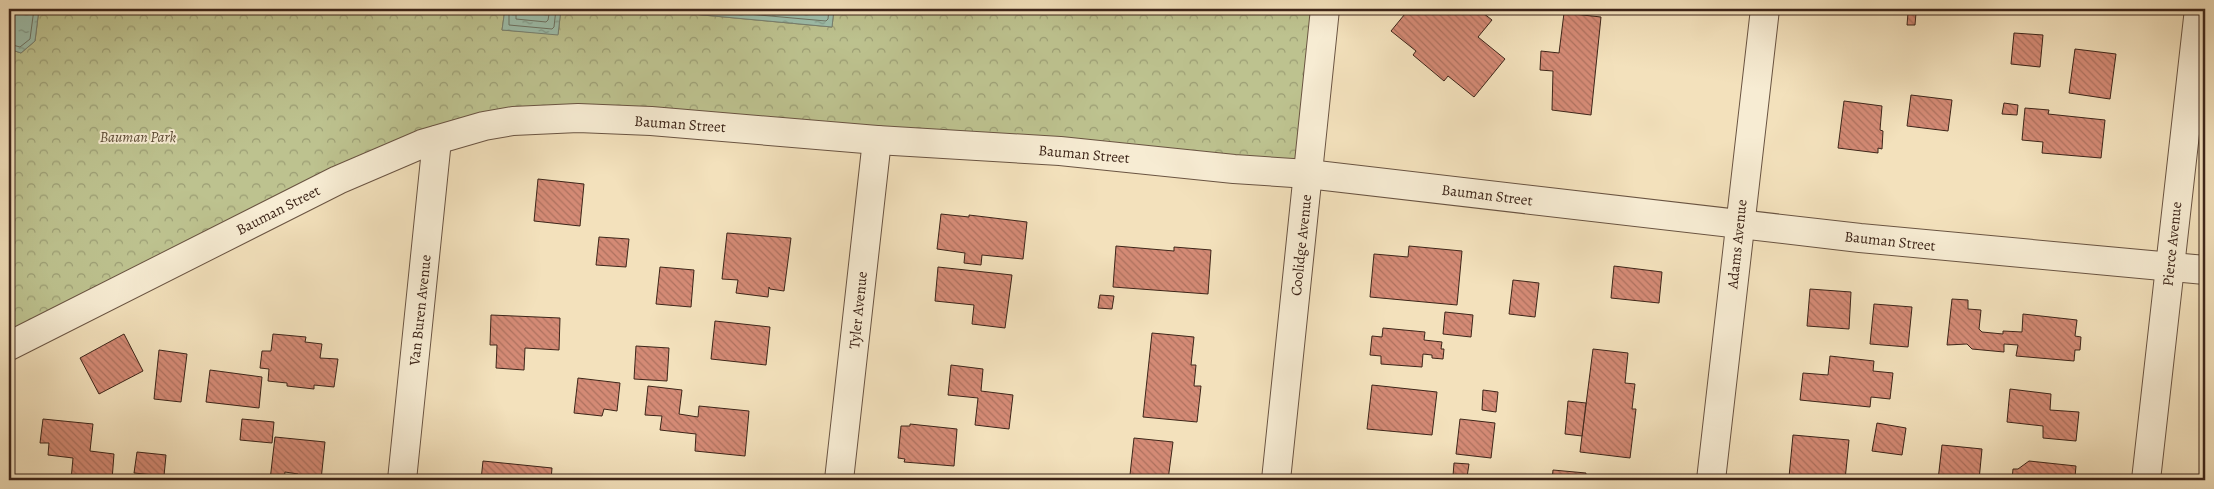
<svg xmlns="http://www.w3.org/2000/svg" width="2214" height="489" font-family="Alegreya,serif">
<defs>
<pattern id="park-crowns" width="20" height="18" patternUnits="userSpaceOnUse" patternTransform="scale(1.25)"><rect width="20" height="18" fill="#bdc28f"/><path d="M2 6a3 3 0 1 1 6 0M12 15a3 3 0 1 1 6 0" fill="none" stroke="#9b9d74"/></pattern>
<pattern id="water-ripples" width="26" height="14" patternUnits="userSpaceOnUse" patternTransform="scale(1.25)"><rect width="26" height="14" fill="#9dbeab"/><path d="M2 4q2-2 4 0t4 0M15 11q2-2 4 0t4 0" fill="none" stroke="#819a8a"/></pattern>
<pattern id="building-back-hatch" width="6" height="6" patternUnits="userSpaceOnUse" patternTransform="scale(1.25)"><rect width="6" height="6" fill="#d48a75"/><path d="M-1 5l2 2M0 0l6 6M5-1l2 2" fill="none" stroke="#ad715f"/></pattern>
</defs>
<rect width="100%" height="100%" fill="#f3e1bc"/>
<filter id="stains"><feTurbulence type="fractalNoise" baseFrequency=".004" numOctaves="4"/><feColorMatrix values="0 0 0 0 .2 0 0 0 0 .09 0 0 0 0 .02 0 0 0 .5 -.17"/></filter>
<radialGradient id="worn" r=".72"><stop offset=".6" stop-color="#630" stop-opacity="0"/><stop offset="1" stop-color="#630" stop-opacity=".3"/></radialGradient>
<path fill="url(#park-crowns)" stroke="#7d7454" d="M39 9H505L502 30 558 34 561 9H638L832 27 834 9H1325L1308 174 1060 151 484 126 9 346V49L21 53 35 41Z"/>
<g fill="url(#water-ripples)" stroke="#778171">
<path d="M9 9H39L35 41 21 53 9 49Z"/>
<path d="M505 9H561L558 35 502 30Z"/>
<path d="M638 9H834L832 27Z"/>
</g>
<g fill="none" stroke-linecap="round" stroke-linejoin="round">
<g stroke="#6d7262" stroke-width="1">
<path d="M509 9V25L552 29 554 27 556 9"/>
<path d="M516 9V19L546 22 548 20 550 9"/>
<path d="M692 9 826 21 828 19 829 9"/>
<path d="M759 9 820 14 823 9"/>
<path d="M9 44 20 47 30 39 34 9"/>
</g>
</g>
<g fill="url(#building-back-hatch)" stroke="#3d2519">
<path d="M1409 9H1444L1451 15 1456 9H1478L1492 20 1478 37 1505 59 1474 97 1448 76 1444 81 1413 55 1416 51 1391 31Z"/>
<path d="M1894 9H1919L1918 13H1916L1915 25H1907L1908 13 1894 12Z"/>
<path d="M1564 13 1601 17 1591 115 1552 110 1553 71 1540 70 1541 51 1559 53Z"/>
<path d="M2014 33 2043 35 2040 67 2011 64Z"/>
<path d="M2075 49 2116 54 2110 99 2069 93Z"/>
<path d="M1911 95 1952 100 1948 131 1907 126Z"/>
<path d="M1844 101 1882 106 1880 130 1883 131 1882 149 1878 148V153L1838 148Z"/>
<path d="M2004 103 2018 105 2017 115 2002 114Z"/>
<path d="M2025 108 2049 110 2048 114 2105 120 2101 158 2042 153 2043 142 2022 140Z"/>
<path d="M538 179 584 184 580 226 534 221Z"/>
<path d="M941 214 969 217V215L1027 222 1023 259 982 255 981 265 964 263 965 253 937 249Z"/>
<path d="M727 233 791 238 784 291 770 289 769 287 768 297 736 293 738 280 722 279Z"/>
<path d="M599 237 629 239 626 267 596 265Z"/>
<path d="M1116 246 1174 251V247L1211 250 1208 294 1113 287Z"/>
<path d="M1409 246 1462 251 1457 305 1370 297 1374 254 1408 257Z"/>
<path d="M1614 266 1662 272 1659 303 1611 298Z"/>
<path d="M660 267 694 270 691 307 656 304Z"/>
<path d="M938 267 1012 275 1005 328 972 324 974 305 935 301Z"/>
<path d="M1513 280 1539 283 1535 317 1509 314Z"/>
<path d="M1810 289 1851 292 1849 329 1807 326Z"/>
<path d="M1100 295 1114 296 1112 309 1098 308Z"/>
<path d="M1952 299 1968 300V309L1981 310 1979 329 1982 332 2003 334V331L2022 332 2023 314 2077 320 2075 336 2081 337 2080 350H2075L2074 361 2016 356 2018 345 2004 344V352L1972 349 1967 344 1947 345Z"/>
<path d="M1874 304 1912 307 1908 347 1870 344Z"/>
<path d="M1445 312 1473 315 1471 337 1443 334Z"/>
<path d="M491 315 560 318 559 350 525 348 524 370 496 368 497 345H490Z"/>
<path d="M715 321 770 327 766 365 711 359Z"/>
<path d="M1383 328 1425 332 1424 340 1442 342 1441 349H1444L1443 359 1432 358V355L1423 354 1422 367 1381 364V356L1370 355 1372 336 1382 337Z"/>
<path d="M1152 333 1194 337 1191 365H1196L1194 386H1201L1197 422 1143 417Z"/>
<path d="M124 334 143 371 99 394 80 358Z"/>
<path d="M273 334 306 337 305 342 322 344 320 358 338 359 334 387 314 385V389L287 386V383L268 381 269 369 260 368 262 351H271Z"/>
<path d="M636 346 669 348 667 381 634 379Z"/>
<path d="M1593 349 1628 353 1625 383 1635 384 1632 409H1636L1630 458 1580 452Z"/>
<path d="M159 350 187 354 181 402 154 399Z"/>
<path d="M1830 356 1874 361 1873 371 1893 373 1890 399 1871 397 1870 407 1800 400 1803 373 1828 375Z"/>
<path d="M951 365 983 369 981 391 1013 395 1009 429 975 425 978 398 948 395Z"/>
<path d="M210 370 262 377 259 408 206 402Z"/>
<path d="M578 378 620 383 617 411 604 409 602 416 574 413Z"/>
<path d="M1372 385 1437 392 1432 435 1367 429Z"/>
<path d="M648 386 682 390 679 414 698 417 699 406 749 411 745 456 695 451 696 434 660 430 662 416 645 415Z"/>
<path d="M2010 389 2051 394 2050 410 2079 412 2076 441 2043 438V426L2007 422Z"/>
<path d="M1483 390 1498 392 1496 412 1482 410Z"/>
<path d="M1568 401 1586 403 1582 436 1565 434Z"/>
<path d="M43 419 93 424 90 451 114 454 112 480H71L73 458 48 455 49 443H40Z"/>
<path d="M242 419 274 422 272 443 240 440Z"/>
<path d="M1460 419 1495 423 1491 458 1456 454Z"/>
<path d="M1877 423 1906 428 1902 455 1872 451Z"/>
<path d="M910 424 957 429 954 466 904 462 905 459 898 458 901 426H910Z"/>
<path d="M1793 435 1849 440 1845 480 1789 477Z"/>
<path d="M275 437 325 442 321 480H298V474L285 472 284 480H270Z"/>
<path d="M1134 438 1173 442 1168 480H1133L1134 476 1130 475Z"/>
<path d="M1942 445 1982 449 1979 480H1938Z"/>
<path d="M137 452 166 455 164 476 134 473Z"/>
<path d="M483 461 552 468 551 480H481Z"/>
<path d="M2029 461 2076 466 2075 477 2069 476V480H2012L2013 469H2018Z"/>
<path d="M1454 463 1469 464 1467 477 1453 476Z"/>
<path d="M1553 470 1586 473 1585 480H1552Z"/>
</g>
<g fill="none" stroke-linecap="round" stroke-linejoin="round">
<defs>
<g id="minor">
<path d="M9 346 338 180 422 144 484 126 513 121 578 118 651 121 877 140 1060 151 1234 169 1308 174 1860 238 2205 270"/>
<path d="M402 480 437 140"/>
<path d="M839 480 877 140"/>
<path d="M1276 480 1325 9"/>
<path d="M1711 480 1765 9"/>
<path d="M2146 480 2199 9"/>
</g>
</defs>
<use href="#minor" stroke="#6a5442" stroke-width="30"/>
<use href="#minor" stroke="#f7ecd3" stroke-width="28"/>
</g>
<g text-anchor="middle" stroke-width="4" stroke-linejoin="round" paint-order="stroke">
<g font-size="15" fill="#3d2519" stroke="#f7ecd3">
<text transform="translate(680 124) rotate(4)" y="5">Bauman Street</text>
<text transform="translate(1084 154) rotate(5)" y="5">Bauman Street</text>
<text transform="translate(1487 195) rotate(7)" y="5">Bauman Street</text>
<text transform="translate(278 210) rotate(-27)" y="5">Bauman Street</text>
<text transform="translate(1890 241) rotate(6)" y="5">Bauman Street</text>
<text transform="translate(1737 244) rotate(-84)" y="5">Adams Avenue</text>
<text transform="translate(2172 244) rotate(-84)" y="5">Pierce Avenue</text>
<text transform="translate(1301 245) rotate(-84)" y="5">Coolidge Avenue</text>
<text transform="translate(420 310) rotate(-84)" y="5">Van Buren Avenue</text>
<text transform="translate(858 310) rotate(-84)" y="5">Tyler Avenue</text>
</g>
<g font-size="15" font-style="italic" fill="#5d4c36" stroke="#f7ecd3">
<text x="138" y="142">Bauman Park</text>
</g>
</g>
<rect width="2214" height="489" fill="none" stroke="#f3e1bc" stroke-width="30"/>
<rect x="10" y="10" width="2194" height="469" fill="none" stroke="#3d2519" stroke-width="2.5"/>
<rect x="15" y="15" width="2184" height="459" fill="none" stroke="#3d2519"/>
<rect width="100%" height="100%" filter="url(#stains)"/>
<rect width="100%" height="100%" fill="url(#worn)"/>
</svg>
